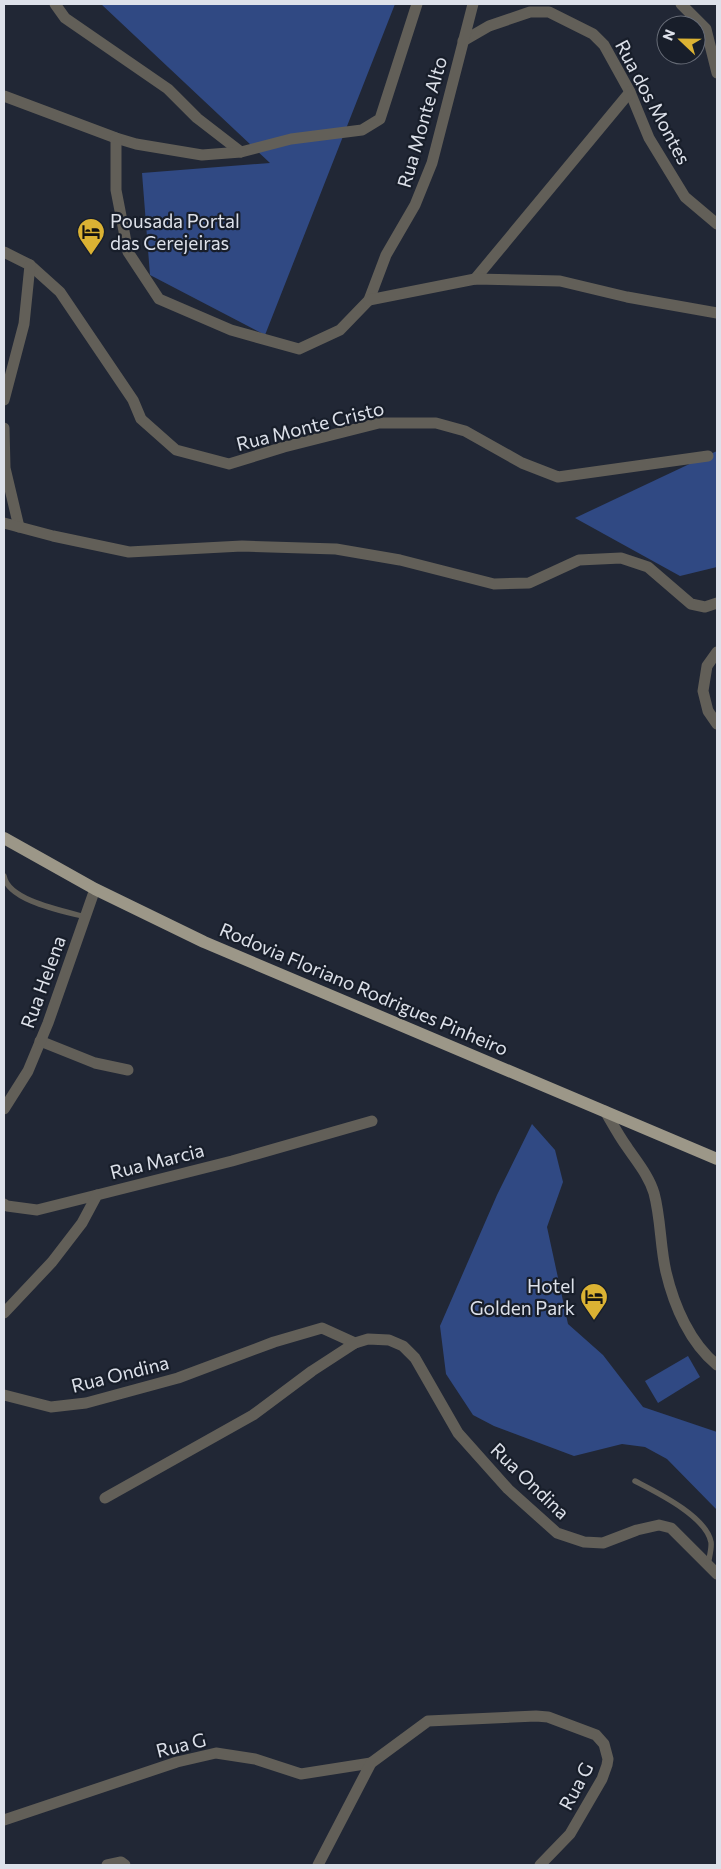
<svg xmlns="http://www.w3.org/2000/svg" width="721" height="1869" font-family="Commissioner,sans-serif">
<rect width="100%" height="100%" fill="#212735"/>
<g fill="#304983">
<path d="M101 4H395L265 335 150 275 142 173 270 163Z"/>
<path d="M717 451V567L680 576 575 518Z"/>
<path d="M532 1124 555 1150 563 1182 547 1227 568 1324 603 1355 643 1407 717 1432V1510L667 1459 645 1447 622 1444 574 1456 494 1426 473 1415 446 1374 440 1326 497 1195Z"/>
<path d="M688 1356 700 1377 658 1403 645 1381Z"/>
</g>
<g fill="none" stroke-linecap="round" stroke-linejoin="round">
<g stroke="#625f58" stroke-width="5.5">
<path d="M4 876C8 901 64 911 86 917"/>
<path d="M635 1481C656 1492 706 1516 711 1542 712 1548 709 1558 708 1565"/>
</g>
<g stroke="#625f58" stroke-width="11">
<path d="M55 4 65 18 168 89 197 118 241 152 291 139 362 130 380 119 417 4"/>
<path d="M681 4 706 29 717 73"/>
<path d="M463 41 489 26 530 12H549L593 34 604 45 630 92 649 138 685 197 717 224"/>
<path d="M4 96 116 138 136 144 202 155 241 152"/>
<path d="M116 138V190L128 252 159 299 231 330 299 349 340 330 369 300 386 255 415 205 432 163 473 4"/>
<path d="M4 252 30 265 60 292 133 400 141 419 176 450 229 464 284 447 379 423H436L465 431 522 463 558 477 708 456"/>
<path d="M475 279 630 92"/>
<path d="M369 300 475 279 560 281 627 297 717 313"/>
<path d="M4 400 24 324 30 265"/>
<path d="M4 428 5 468 19 527"/>
<path d="M4 523 53 536 129 552 242 546 336 549 400 560 494 584 529 583 579 560 621 558 648 567 691 604 705 607 717 603"/>
<path d="M717 652 707 666 703 691 708 711 717 724"/>
<path d="M40 1041 95 1063 128 1070"/>
<path d="M4 1109 28 1071 48 1023 95 889"/>
<path d="M605 1111C612 1123 619 1136 627 1147 637 1162 649 1176 654 1193 661 1219 660 1246 666 1272 674 1306 690 1343 717 1365"/>
<path d="M4 1204 7 1206 37 1210 97 1195"/>
<path d="M4 1313 52 1262 82 1223 97 1195 232 1161 372 1121"/>
<path d="M4 1395 51 1407 86 1403 178 1378 274 1342 322 1328 355 1343"/>
<path d="M105 1498 253 1415 312 1371 355 1343 368 1339 389 1340 403 1346 415 1358 458 1433 508 1489 557 1533 584 1542 603 1543 637 1530 659 1525 671 1528 717 1574"/>
<path d="M4 1820 177 1762 216 1753 255 1759 301 1774 371 1763"/>
<path d="M107 1865 121 1862 125 1865"/>
<path d="M318 1865 371 1763 428 1721 536 1716 548 1717 596 1735 604 1744 608 1759 607 1765 602 1779 570 1834 540 1865"/>
</g>
<path stroke="#9c9788" stroke-width="12" d="M4 838 95 889 204 942 717 1159"/>
</g>
<defs>
<symbol id="hotel-pin" viewBox="-11 -11 22 30"><path d="M0 17L-7.5 6A9.5 9.5 0 1 1 7.5 6Z" fill="#dbb233" stroke="#181e2a"/><path d="M-6-4.5h1.5V1H6V5H4.5V3h-9V5H-6ZM-4 0a1.8 1.8 0 1 1 3.6 0ZM.5 0V-2.5h3Q6-2.5 6 0Z" fill="#111"/></symbol>
</defs>
<g fill-rule="evenodd">
<use href="#hotel-pin" x="75" y="216" width="32" height="43"/>
<use href="#hotel-pin" x="578" y="1281" width="32" height="43"/>
</g>
<g text-anchor="middle" stroke-width="4.5" stroke-linejoin="round" paint-order="stroke">
<g font-size="19" fill="#dde1ea" stroke="#181e2a">
<text transform="translate(653 102) rotate(62)" y="7">Rua dos Montes</text>
<text transform="translate(422 122) rotate(-74)" y="7">Rua Monte Alto</text>
<text transform="translate(310 426) rotate(-14)" y="7">Rua Monte Cristo</text>
<text transform="translate(43 982) rotate(-70)" y="7">Rua Helena</text>
<text transform="translate(364 989) rotate(23)" y="7">Rodovia Floriano Rodrigues Pinheiro</text>
<text transform="translate(157 1161) rotate(-14)" y="7">Rua Marcia</text>
<text transform="translate(120 1374) rotate(-14)" y="7">Rua Ondina</text>
<text transform="translate(530 1481) rotate(44)" y="7">Rua Ondina</text>
<text transform="translate(181 1745) rotate(-14)" y="7">Rua G</text>
<text transform="translate(576 1786) rotate(-62)" y="7">Rua G</text>
</g>
<g font-size="19" fill="#dde1ea" stroke="#181e2a" text-anchor="start">
<text x="110" y="228">Pousada Portal<tspan x="110" dy="22">das Cerejeiras</tspan></text>
<text x="575" y="1293" text-anchor="end">Hotel<tspan x="575" dy="22">Golden Park</tspan></text>
</g>
</g>
<rect width="721" height="1869" fill="none" stroke="#dde1ea" stroke-width="10"/>
<g transform="translate(681 40) rotate(292)"><circle r="24" fill="#181e2a" stroke="#676c77"/>
<path d="M0-4L9 19L0 12L-9 19Z" fill="#dbb233"/>
<text y="-8" font-size="14" font-weight="bold" text-anchor="middle" fill="#dde1ea">N</text>
</g>
</svg>
